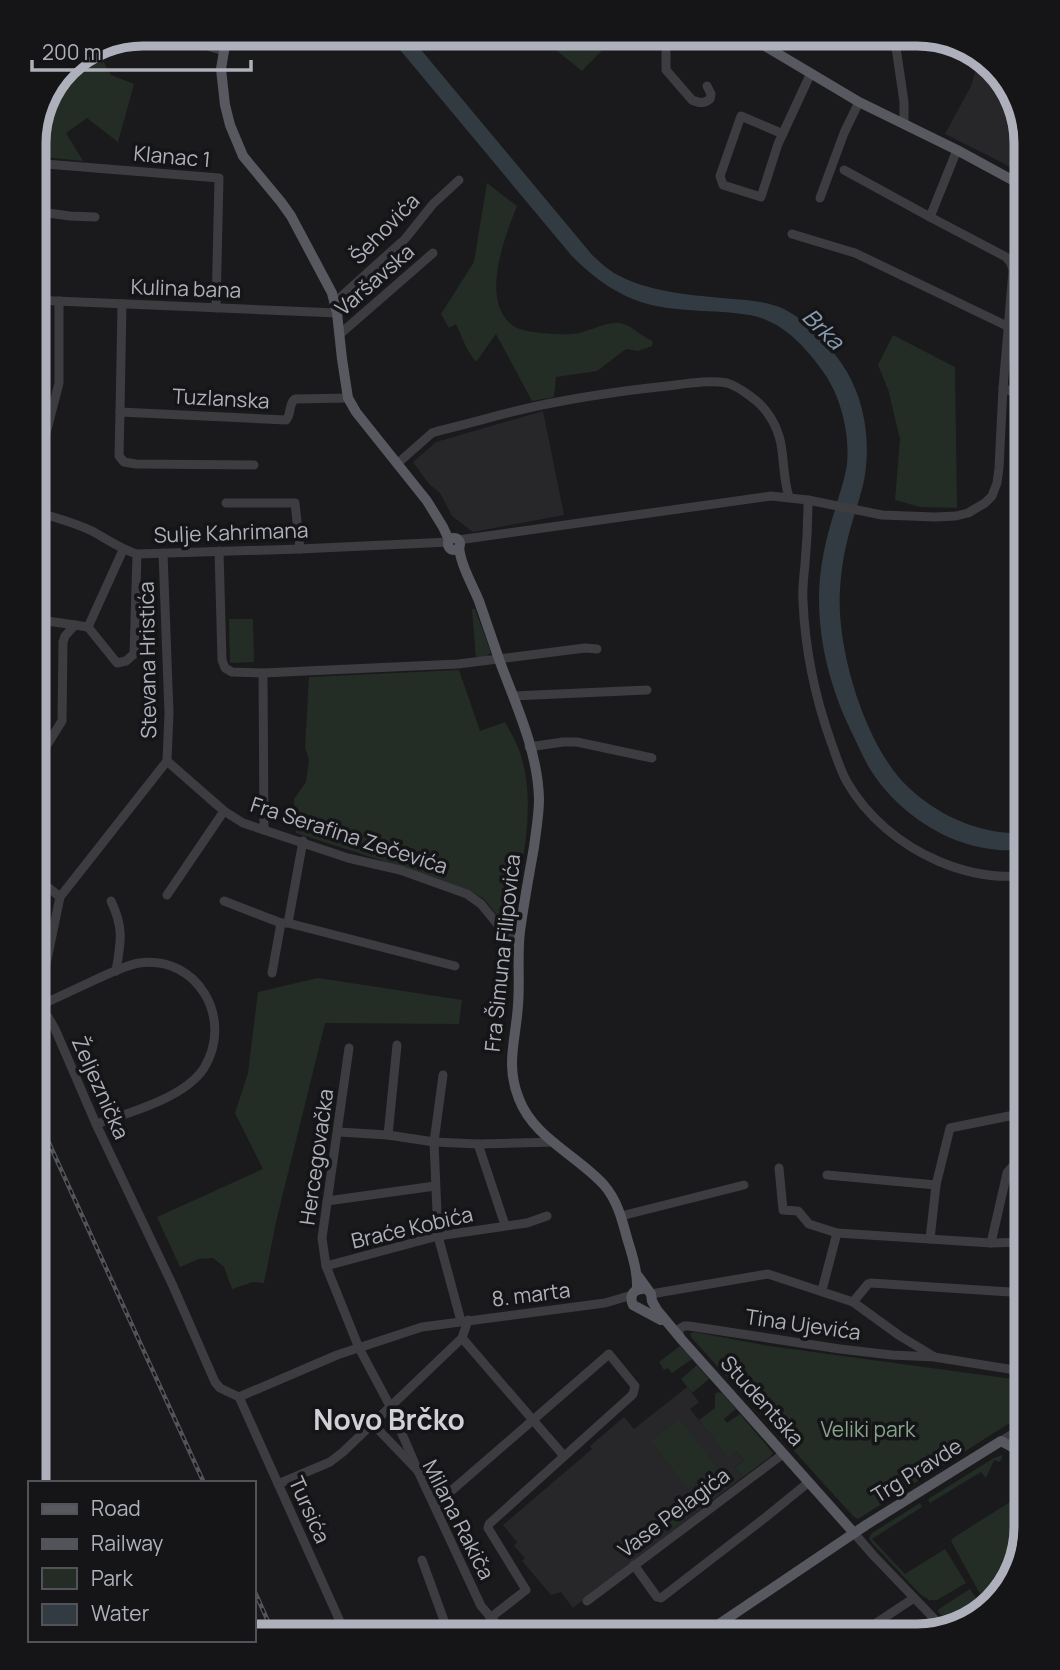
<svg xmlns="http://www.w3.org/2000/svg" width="1060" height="1670" font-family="Manrope,sans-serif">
<rect width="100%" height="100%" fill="#1a1a1c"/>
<g fill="#272629">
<path d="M981 55 1015 94 1027 142V178L1001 162 945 134 971 86Z"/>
<path d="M543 411 564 515 473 532 452 516 440 493 429 484 413 462 436 442Z"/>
<path d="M687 1387 699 1402 690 1409 728 1457 737 1451 744 1460 735 1467 743 1477 573 1608 561 1592 551 1595 522 1561 525 1558 514 1546 517 1542 503 1525 592 1449 590 1446 624 1417 634 1429Z"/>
</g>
<g fill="#242c26">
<path d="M527 33H613L611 41 582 71 551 46Z"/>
<path d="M98 52 111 75 134 84 118 142 87 118 66 133 83 161 33 156V136L66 65Z"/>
<path d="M487 183 517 206C505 236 478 304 515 327 525 333 560 335 573 334 587 333 607 321 620 323 632 325 641 337 653 341L652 346 638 351 626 349 597 371 556 377 554 397 532 401 496 334 476 362 467 349 456 324 449 328 441 314 474 262Z"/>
<path d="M893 335 955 367 957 508 920 507 895 500 900 439 888 389 878 365Z"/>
<path d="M472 609H475L491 653 485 657 476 659Z"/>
<path d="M229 619H253L254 662 230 663Z"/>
<path d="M459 670 480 731 505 722C511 733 518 744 521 756 538 811 519 875 510 931L484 899 472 892 436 878 296 833 294 799 306 782 309 760 305 747 309 677Z"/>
<path d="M318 978 462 1000 459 1024 325 1023 276 1222 264 1283 253 1282 232 1289 224 1267 213 1258 199 1259 180 1267 157 1217 263 1169 235 1113 248 1073 258 992Z"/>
<path d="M694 1332 769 1346 1027 1381V1412L858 1519 853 1516 691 1337 690 1334Z"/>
<path d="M680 1346 692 1359 672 1373 668 1368 664 1370 659 1362Z"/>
<path d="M697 1365 709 1379 692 1393 681 1379Z"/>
<path d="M718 1392 722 1393 736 1409 724 1419 727 1423 740 1414 773 1453 770 1457 743 1477 735 1467 744 1460 737 1451 728 1458 699 1420 715 1408V1394Z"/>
<path d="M679 1419 718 1468 702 1481 700 1479 688 1489 651 1441Z"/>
<path d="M1003 1455 1000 1462 994 1460 986 1478 981 1472 930 1503 928 1499 994 1458Z"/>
<path d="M679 1499 691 1514 668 1532 656 1517Z"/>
<path d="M1010 1502 1027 1510V1528L1012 1583 991 1603 979 1592 951 1541 953 1538Z"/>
<path d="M920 1503 922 1507 872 1539 905 1574 945 1549 966 1583 937 1600H929L920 1594 872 1543 869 1538 872 1533Z"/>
<path d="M970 1589 976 1598 986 1607 981 1612 977 1608 962 1626 954 1628 938 1612 939 1609Z"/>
</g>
<path fill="#333b42" d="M386 33H407L593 256C600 262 606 268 614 273 649 293 692 295 732 299 748 300 763 301 779 307 805 317 833 348 847 372 865 403 870 440 865 475 861 498 852 519 847 542 843 557 841 573 840 589 836 647 863 739 903 782 935 815 981 836 1027 833V850C1014 850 1002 851 990 849 945 843 902 814 876 778 865 763 859 747 851 731 831 689 819 645 819 598 819 568 826 538 835 510 839 495 845 479 847 464 850 434 841 397 824 373 806 347 782 321 750 315 719 310 687 312 656 306 622 299 594 279 571 255Z"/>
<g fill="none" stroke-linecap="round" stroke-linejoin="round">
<g stroke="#3c3c41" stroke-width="9">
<path d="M174 33 198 43 224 51"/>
<path d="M666 33V70L692 100C699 103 704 104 710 99L711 94 707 86"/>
<path d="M894 34 904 102V123"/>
<path d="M783 134 741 116 720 176 723 185 761 197 778 144 810 75"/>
<path d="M33 163 219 178 216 308"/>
<path d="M844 170 930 217"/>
<path d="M820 198 844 133 859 102"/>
<path d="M33 211 70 216 95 217"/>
<path d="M792 234 855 253 1007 326"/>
<path d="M33 300 337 313"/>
<path d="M335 302 405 239 433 204 459 180"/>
<path d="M340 334 433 253"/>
<path d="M1003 388 1027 398"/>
<path d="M120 412 122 304"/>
<path d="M41 453 59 383V301"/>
<path d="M398 463 432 433 438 431C476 422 514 410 552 403 587 396 623 391 658 387 679 385 707 379 727 383 738 386 760 402 766 411 789 441 779 465 789 497"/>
<path d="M254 465 136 464 124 462 119 456 120 412 286 420C292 414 288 404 295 399L348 398"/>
<path d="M808 500C808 521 807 542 805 564 804 576 802 589 803 601 805 649 815 697 831 742 836 755 840 770 847 782 867 817 901 845 938 861 966 873 997 879 1027 875"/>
<path d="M226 503H295L300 549"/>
<path d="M33 511C54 517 73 522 92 531 107 539 120 549 137 554L300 549 449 542"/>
<path d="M458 540 771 496 808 500 882 515 935 517 956 516 968 513 985 503 992 496 997 483 999 468 1003 388 1013 271 1011 263 1006 257 930 217 957 150"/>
<path d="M219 551 222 660 225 668 232 672 263 673 458 664 585 648 597 649"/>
<path d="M163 553 169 713 167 761 60 897 40 993 41 1005 55 1029 96 1124 173 1286 215 1382 220 1388 239 1397 337 1355 422 1327 605 1303 632 1295"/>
<path d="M33 619 75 625"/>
<path d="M88 627 117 663 126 661 134 654 137 554"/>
<path d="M263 673 264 830"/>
<path d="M513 696 647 690"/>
<path d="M529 747 563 742H577L652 758"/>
<path d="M167 761 224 811 243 823 348 858 400 870 467 894 481 904 507 936 514 940H519"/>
<path d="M33 767 62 721 63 642 65 636 75 625 88 627 123 550"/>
<path d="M33 875 60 897"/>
<path d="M167 895 224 811"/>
<path d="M111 901C124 928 121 941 116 971"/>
<path d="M224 901 281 923H288L455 966"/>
<path d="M288 923 303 841"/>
<path d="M272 973 281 923"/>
<path d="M41 1005C60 996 80 987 99 978 111 973 126 965 139 963 198 955 234 1019 204 1068 185 1098 128 1113 96 1124"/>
<path d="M349 1048 322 1238 326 1266 359 1348 390 1406 418 1471"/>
<path d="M443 1075 434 1142 438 1236 461 1321"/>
<path d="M339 1132 388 1135 434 1142 478 1144 554 1142"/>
<path d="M388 1135 397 1045"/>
<path d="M478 1144 505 1225"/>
<path d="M779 1168 783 1210 798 1211 809 1224 837 1233 822 1290"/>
<path d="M827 1175 936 1185"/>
<path d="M327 1201 435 1186"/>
<path d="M621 1216 744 1185"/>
<path d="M837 1233 991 1243 1027 1242"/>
<path d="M930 1239 936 1185 950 1128 1009 1116 1027 1115"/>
<path d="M991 1243 1007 1173 1027 1149"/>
<path d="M326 1266 438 1236 527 1223 547 1216"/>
<path d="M651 1294 768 1274 853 1302 900 1336 933 1356"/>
<path d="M853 1302 868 1284 871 1283 1027 1293"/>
<path d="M462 1338 564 1456"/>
<path d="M681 1339 679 1334V1329L684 1326H689L840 1349 892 1355 934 1357 1027 1372"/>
<path d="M239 1397 347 1637"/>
<path d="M372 1423 418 1471 481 1606 508 1637"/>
<path d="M1001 1441 1027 1425"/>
<path d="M278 1484 330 1462 343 1452 462 1338 468 1320"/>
<path d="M435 1505 609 1354 635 1386 633 1394 630 1397 489 1524 488 1528 526 1590 490 1618"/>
<path d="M854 1533 873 1555 945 1630"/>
<path d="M422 1560 450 1637"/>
<path d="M634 1565 657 1597 661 1598 766 1517 809 1482"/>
<path d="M587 1601 783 1454"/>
<path d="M855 1637 914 1598"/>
</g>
<g stroke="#585960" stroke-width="10">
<path d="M229 33 224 51 221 69 225 105 230 125 243 156 281 202 291 216 332 293 337 313 342 359 348 398 356 412 427 501 443 527 449 540"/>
<path d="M743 33 859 102 957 150 1027 188"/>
<circle cx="454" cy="544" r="6"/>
<path d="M459 547C461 566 472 584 479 601 486 621 493 642 500 662 516 705 538 752 539 799 539 815 536 831 534 847 529 875 524 902 520 931 517 955 520 980 518 1005 516 1039 505 1065 519 1099 534 1138 577 1155 604 1185 617 1200 622 1219 627 1238 632 1254 638 1272 637 1290"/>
<path d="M638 1276 651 1294 652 1301 657 1310 682 1340 854 1533"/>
<path d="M643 1289C633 1289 629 1296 633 1305L661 1320"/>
<path d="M700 1637 866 1525 1001 1441 1027 1455"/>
</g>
<defs>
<g id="rail">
<path d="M33 1108 204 1483"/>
<path d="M254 1590 275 1637"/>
</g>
</defs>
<use href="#rail" stroke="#53545a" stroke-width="4.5"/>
<use href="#rail" stroke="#151518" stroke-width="2" stroke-dasharray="5" stroke-linecap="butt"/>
</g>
<g text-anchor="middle" stroke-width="7" stroke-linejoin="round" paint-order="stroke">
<g font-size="21" fill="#aeb1bb" stroke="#151518">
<text transform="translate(172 157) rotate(5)" y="7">Klanac 1</text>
<text transform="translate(385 229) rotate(-46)" y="7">Šehovića</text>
<text transform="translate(375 280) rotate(-41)" y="7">Varšavska</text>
<text transform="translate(186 289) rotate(2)" y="7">Kulina bana</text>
<text transform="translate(221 399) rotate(3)" y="7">Tuzlanska</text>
<text transform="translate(231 533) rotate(-2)" y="7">Sulje Kahrimana</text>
<text transform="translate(148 660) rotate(-91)" y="7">Stevana Hristića</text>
<text transform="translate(349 836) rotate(18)" y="7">Fra Serafina Zečevića</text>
<text transform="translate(503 953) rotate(-84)" y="7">Fra Šimuna Filipovića</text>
<text transform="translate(100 1088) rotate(66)" y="7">Željeznička</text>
<text transform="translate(317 1157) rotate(-82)" y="7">Hercegovačka</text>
<text transform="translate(412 1228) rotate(-13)" y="7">Braće Kobića</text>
<text transform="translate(531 1295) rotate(-7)" y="7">8. marta</text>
<text transform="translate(803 1325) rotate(8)" y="7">Tina Ujevića</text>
<text transform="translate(762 1401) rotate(48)" y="7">Studentska</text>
<text transform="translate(917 1471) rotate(-32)" y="7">Trg Pravde</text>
<text transform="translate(309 1510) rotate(66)" y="7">Tursića</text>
<text transform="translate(674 1513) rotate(-37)" y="7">Vase Pelagića</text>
<text transform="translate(458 1520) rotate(63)" y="7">Milana Rakiča</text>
</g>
<g font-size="21" fill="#86a48a" stroke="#151518">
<text x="868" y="1437">Veliki park</text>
</g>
<g font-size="23" font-style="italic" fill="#889db3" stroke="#151518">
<text transform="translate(823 329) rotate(44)" y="8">Brka</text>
</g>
<g font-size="28" font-weight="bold" fill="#cfd1d7" stroke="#151518">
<text x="389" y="1430">Novo Brčko</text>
</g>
</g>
<path d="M0 0H1060V1670H0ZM143 46H917A97 97 0 0 1 1014 143V1527A97 97 0 0 1 917 1624H143A97 97 0 0 1 46 1527V143A97 97 0 0 1 143 46Z" fill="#151518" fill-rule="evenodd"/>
<path fill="none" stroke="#aeb1bb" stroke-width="9" d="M143 46H917A97 97 0 0 1 1014 143V1527A97 97 0 0 1 917 1624H143A97 97 0 0 1 46 1527V143A97 97 0 0 1 143 46Z"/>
<rect x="28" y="1481" width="228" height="161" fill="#151518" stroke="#525359" stroke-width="2"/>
<rect x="42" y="1504" width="35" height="10" fill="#585960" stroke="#525359" stroke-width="2"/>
<text x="91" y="1516" font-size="21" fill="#aeb1bb">Road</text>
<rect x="42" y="1539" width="35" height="10" fill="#53545a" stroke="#525359" stroke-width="2"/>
<text x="91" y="1551" font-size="21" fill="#aeb1bb">Railway</text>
<rect x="42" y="1568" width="35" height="21" fill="#242c26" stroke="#525359" stroke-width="2"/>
<text x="91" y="1586" font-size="21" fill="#aeb1bb">Park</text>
<rect x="42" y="1604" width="35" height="21" fill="#333b42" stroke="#525359" stroke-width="2"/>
<text x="91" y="1621" font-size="21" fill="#aeb1bb">Water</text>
<path d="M32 60v10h219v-10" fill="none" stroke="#aeb1bb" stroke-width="3.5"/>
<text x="42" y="60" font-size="21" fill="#aeb1bb" stroke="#151518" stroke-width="5" paint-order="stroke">200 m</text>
</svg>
